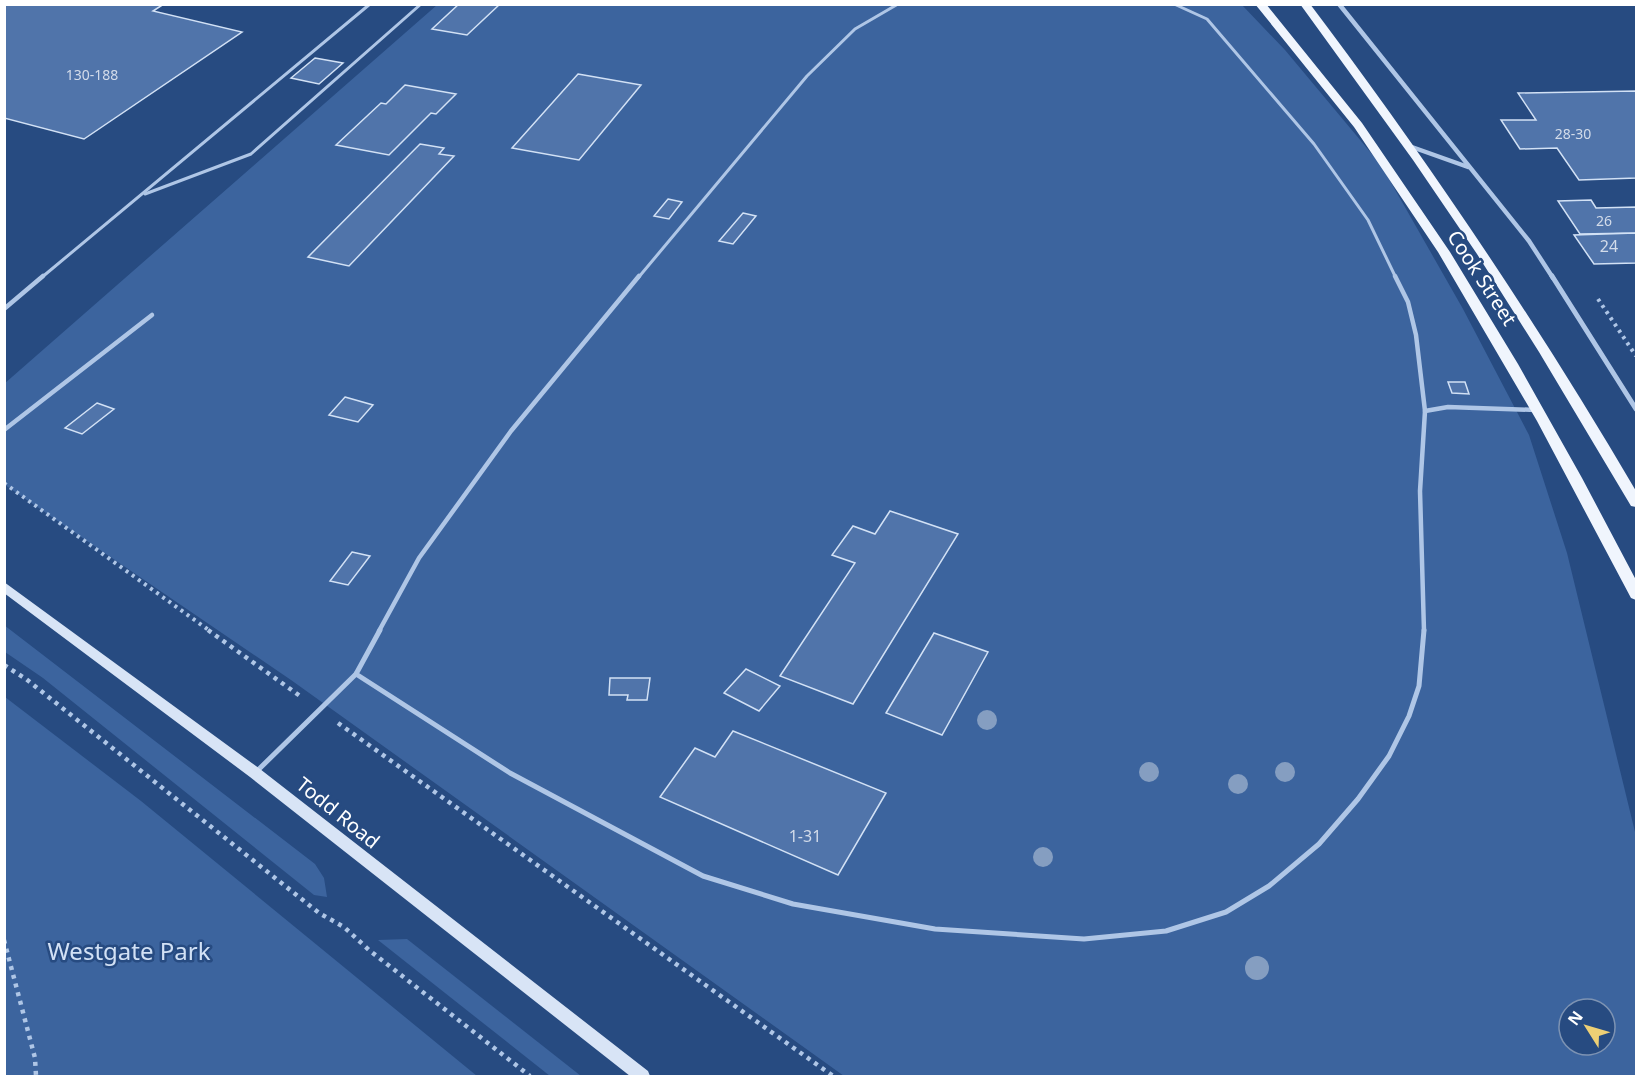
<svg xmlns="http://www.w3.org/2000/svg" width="1641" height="1081" font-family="'Noto Sans',sans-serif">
<rect width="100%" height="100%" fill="#274b81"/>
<g fill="#3c649e" fill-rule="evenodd">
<path d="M437 5H1242L1285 50 1381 165 1463 309 1529 435 1567 553 1636 836V1076H844L291 680 5 485 4 384ZM1569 1009H1605V1045H1569Z"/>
<path d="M4 625 315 864 324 878 327 897 314 895 43 678 5 652Z"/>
<path d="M5 697 141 801 477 1076H5Z"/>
<path d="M407 939 581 1076H550L378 940Z"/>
</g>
<g fill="#5074aa" stroke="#d2e1f5" stroke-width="1.5">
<path d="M4 4H164L153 11 242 32 84 139 4 118Z"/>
<path d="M459 4H500L467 35 432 29Z"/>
<path d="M315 58 343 63 319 84 291 78Z"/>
<path d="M578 74 641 85 579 160 512 148Z"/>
<path d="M405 85 456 94 436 114 431 113 389 155 336 145 381 103 386 104Z"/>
<path d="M1636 91V178L1579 180 1557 148 1520 149 1501 120H1536L1518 93Z"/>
<path d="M420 144 444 148 439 154 454 156 349 266 308 257Z"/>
<path d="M668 199 682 202 669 219 654 216Z"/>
<path d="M1591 200 1596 208 1636 207V233L1580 234 1558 201Z"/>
<path d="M743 213 756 216 733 244 719 241Z"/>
<path d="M1636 233V263L1594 264 1574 235Z"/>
<path d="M1448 382H1465L1469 394 1452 393Z"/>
<path d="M345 397 373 405 358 422 329 415Z"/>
<path d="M97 403 114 409 82 434 65 428Z"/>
<path d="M890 511 958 534 853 704 780 676 855 563 832 555 853 526 875 534Z"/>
<path d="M352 552 370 556 348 585 330 581Z"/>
<path d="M934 633 988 652 942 735 886 713Z"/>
<path d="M746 669 780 686 759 711 724 693Z"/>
<path d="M610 678H650L647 700H627L628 695H609Z"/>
<path d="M733 731 886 793 838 875 660 797 695 748 715 757Z"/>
</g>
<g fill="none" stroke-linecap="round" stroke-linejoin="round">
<g stroke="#afc6e6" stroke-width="4" stroke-dasharray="3 4.5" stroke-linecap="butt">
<path d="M1598 299 1636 356"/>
<path d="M4 483 210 631"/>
</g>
<g stroke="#afc6e6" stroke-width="4.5" stroke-dasharray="4 5" stroke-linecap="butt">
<path d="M208 630 300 696"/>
<path d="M4 665 26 679 319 913 344 927 369 950 530 1076"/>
<path d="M338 723 833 1076"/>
<path d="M4 940 35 1058 36 1076"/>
</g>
<g stroke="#afc6e6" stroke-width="3">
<path d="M1174 4 1207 19 1314 144 1368 220 1396 278"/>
<path d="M145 194 251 154 421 4"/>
<path d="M41 278 370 4"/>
<path d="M638 278 807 76 855 29 898 4"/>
</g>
<g stroke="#afc6e6" stroke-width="4.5">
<path d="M1395 276 1408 302 1416 335 1425 411 1420 491 1424 631"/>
<path d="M4 309 43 276"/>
<path d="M1425 411 1448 407 1536 410"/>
<path d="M4 430 152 315"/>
<path d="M379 631 419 558 511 431 639 276"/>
</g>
<g stroke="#afc6e6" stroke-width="5">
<path d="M356 674 510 773 703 876 793 904 935 929 1084 939 1166 931 1226 912 1269 886 1319 844 1358 799 1389 756 1409 716 1419 686 1424 630"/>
<path d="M255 773 356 674 380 630"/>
</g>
<g stroke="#afc6e6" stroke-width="4.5">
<path d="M1339 4 1529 241 1553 278"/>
<path d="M1409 146 1468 167"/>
</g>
<path stroke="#afc6e6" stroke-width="5" d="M1552 276 1636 409"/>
<path fill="#d8e4f6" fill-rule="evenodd" d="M4 582 260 769 648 1071 650 1076H630L250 777 4 593Z"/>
<g fill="#f0f5fd" fill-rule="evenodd">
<path d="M1255 4H1266L1362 123 1450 252 1518 364 1582 478 1636 580V600L1631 598 1537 421 1438 252 1354 127Z"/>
<path d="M1300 4H1310L1328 28C1439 177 1542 331 1636 491V507L1631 506 1539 352 1477 254 1413 160Z"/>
</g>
</g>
<g fill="#859ec1">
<circle cx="987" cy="720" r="10"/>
<circle cx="1149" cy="772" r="10"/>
<circle cx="1285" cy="772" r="10"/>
<circle cx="1238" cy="784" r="10"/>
<circle cx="1043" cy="857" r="10"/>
<circle cx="1257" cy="968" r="12"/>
</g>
<g text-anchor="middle" stroke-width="5" stroke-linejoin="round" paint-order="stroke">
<g font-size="14" fill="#d3dcea">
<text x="92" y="80">130-188</text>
<text x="1573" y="139">28-30</text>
<text x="1604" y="226">26</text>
</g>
<g font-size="16" fill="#d3dcea">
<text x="1609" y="252">24</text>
<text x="805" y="842">1-31</text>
</g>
<g font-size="20" fill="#fff" stroke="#274b81">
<text transform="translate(1482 278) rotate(57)" y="7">Cook Street</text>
<text transform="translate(338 813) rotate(39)" y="7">Todd Road</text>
</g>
<g font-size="24" fill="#d2e1f5" stroke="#274b81">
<text x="129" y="960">Westgate Park</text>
</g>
</g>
<rect width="1641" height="1081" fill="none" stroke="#ffffff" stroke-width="12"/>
<g transform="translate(1587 1027) rotate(307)"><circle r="28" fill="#274b81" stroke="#7d93b3" stroke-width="1.5"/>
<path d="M0-4.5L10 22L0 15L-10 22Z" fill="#eed075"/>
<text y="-9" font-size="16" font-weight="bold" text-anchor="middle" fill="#ffffff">N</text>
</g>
</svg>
